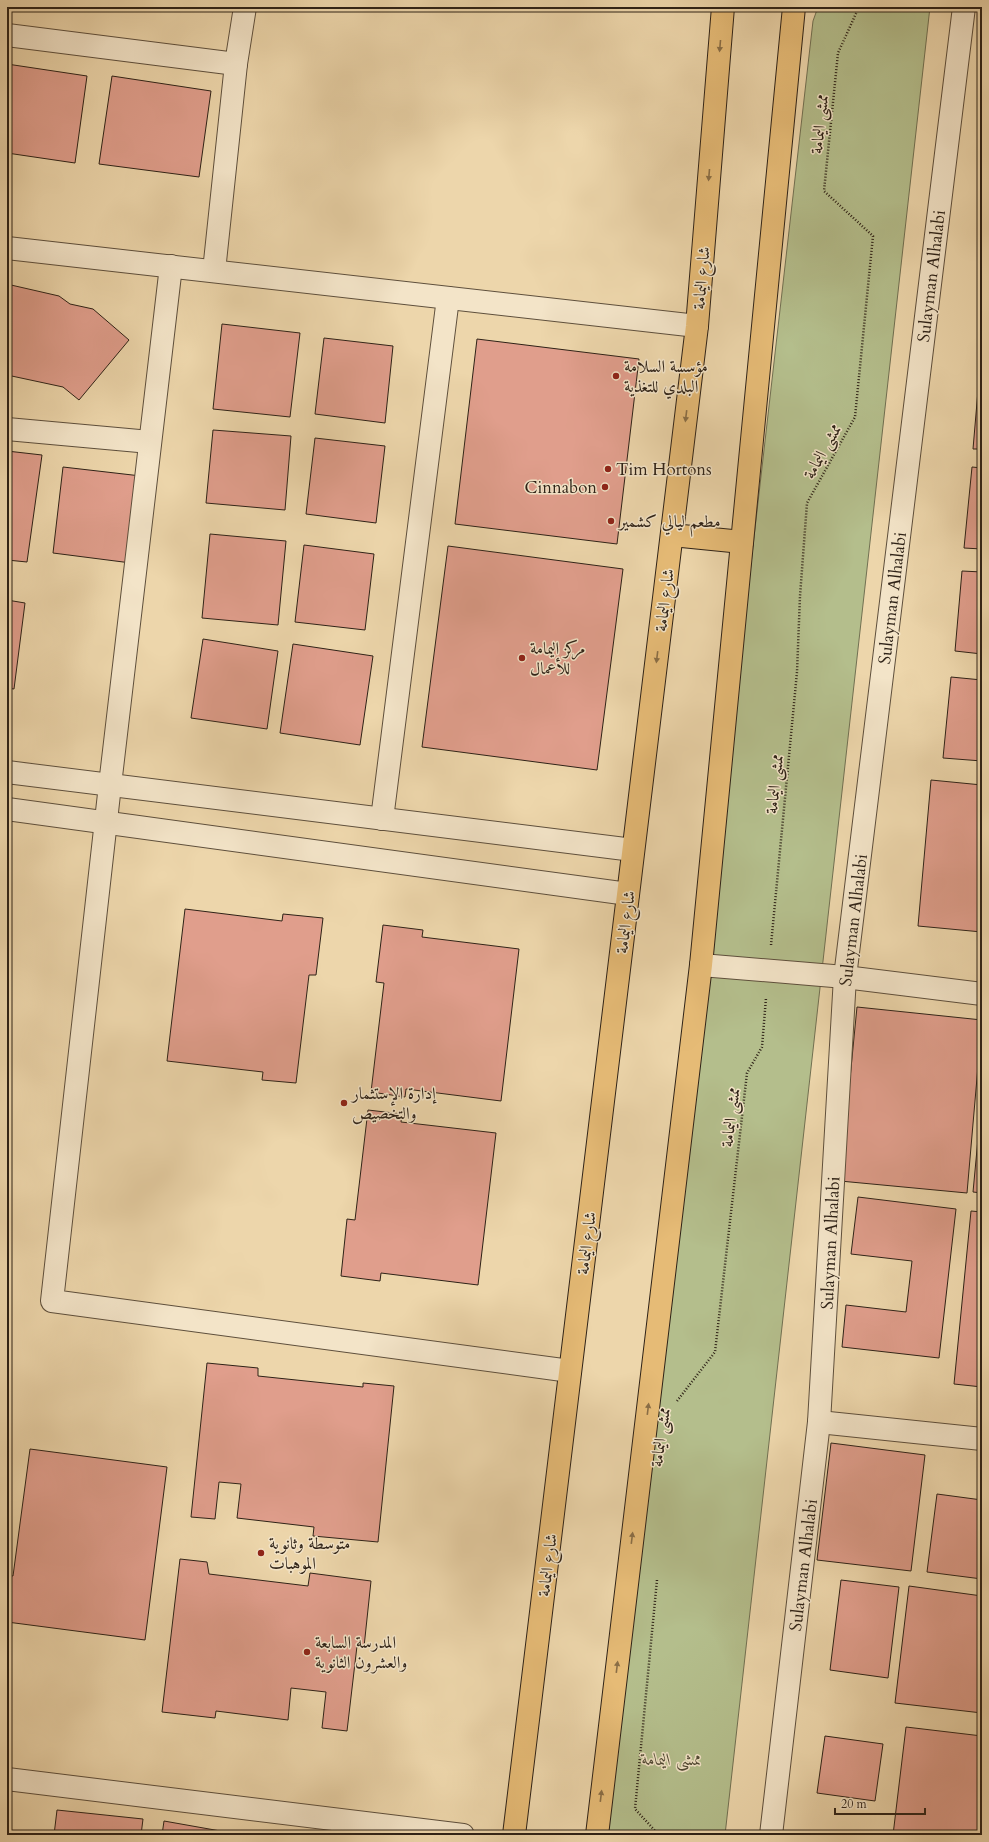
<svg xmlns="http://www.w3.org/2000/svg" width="989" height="1842" font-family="Cardo,Amiri,serif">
<rect width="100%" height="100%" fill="#edd6ab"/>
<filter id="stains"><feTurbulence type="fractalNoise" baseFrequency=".005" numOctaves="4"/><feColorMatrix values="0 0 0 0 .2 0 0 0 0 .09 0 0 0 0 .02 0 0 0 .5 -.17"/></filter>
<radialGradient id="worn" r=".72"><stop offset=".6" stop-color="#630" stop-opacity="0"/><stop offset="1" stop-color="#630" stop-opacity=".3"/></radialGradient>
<path fill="#b4be8c" stroke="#717052" d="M818 7H930L725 1835H601L686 1133 813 21Z"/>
<g fill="#e09e8c" stroke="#2e2217">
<path d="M7 64 87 76 75 163 7 153Z"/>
<path d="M112 76 211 91 199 177 99 164Z"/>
<path d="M11 285 59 296 70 304 93 309 129 340 79 400 63 387 7 375V289Z"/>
<path d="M222 324 300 333 290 417 213 409Z"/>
<path d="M324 338 393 346 385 423 315 414Z"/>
<path d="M477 339 639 359 617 544 455 524Z"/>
<path d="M980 367H982V449H973Z"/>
<path d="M213 430 291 436 285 510 206 503Z"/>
<path d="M315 438 385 446 376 523 306 514Z"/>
<path d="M7 451 42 455 27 562 7 560Z"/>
<path d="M63 467 141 476 131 563 53 553Z"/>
<path d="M972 467 982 468V549L964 548Z"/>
<path d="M210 534 286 541 278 625 202 618Z"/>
<path d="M304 545 374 554 365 630 295 622Z"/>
<path d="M448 546 623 569 597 770 422 747Z"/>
<path d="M962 571 982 572V654L955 651Z"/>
<path d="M7 600 25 603 14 689 7 688Z"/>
<path d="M203 639 278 651 267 729 191 718Z"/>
<path d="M293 644 373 656 360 745 280 733Z"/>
<path d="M951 677 982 680V761L943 758Z"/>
<path d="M931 780 982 785V932L918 926Z"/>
<path d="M185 909 282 921 283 914 323 918 316 975H309L296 1083 262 1080 263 1072 167 1061Z"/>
<path d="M383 925 423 930 422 937 519 949 501 1101 406 1089 405 1097 371 1092 384 983 376 982Z"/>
<path d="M857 1007 982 1020 967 1193 840 1181Z"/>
<path d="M982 1096V1193L973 1192Z"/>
<path d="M368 1110 402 1114 401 1122 496 1133 478 1285 381 1273 380 1281 341 1276 347 1219 355 1220Z"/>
<path d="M858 1197 956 1209 939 1358 842 1347 846 1305 906 1312 912 1261 851 1254Z"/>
<path d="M971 1211 982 1212V1387L954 1384Z"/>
<path d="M207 1363 258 1368V1376L363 1387V1383L394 1386 378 1542 313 1536 314 1527 237 1518 241 1484 219 1482 215 1519 191 1517Z"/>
<path d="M831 1443 925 1455 911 1571 817 1560Z"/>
<path d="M30 1449 167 1467 145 1640 7 1622V1575L13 1576Z"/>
<path d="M937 1494 982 1500V1579L927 1572Z"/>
<path d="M180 1559 207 1562 209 1574 308 1586 310 1573 371 1581 364 1647 357 1646 347 1731 322 1728 326 1692 291 1688 288 1720 216 1711 215 1718 162 1712Z"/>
<path d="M841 1580 899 1587 888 1678 830 1670Z"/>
<path d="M909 1586 982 1596V1713L895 1703Z"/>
<path d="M906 1727 982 1736V1835H893Z"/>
<path d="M825 1736 883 1744 875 1801 817 1793Z"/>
<path d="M57 1810 143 1819 141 1835H54Z"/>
<path d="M164 1821 243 1835H162Z"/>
</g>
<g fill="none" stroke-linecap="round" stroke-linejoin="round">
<defs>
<g id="minor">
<path d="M7 35 236 64"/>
<path d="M7 248 697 326"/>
<path d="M171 266 110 785 52 1301 570 1371"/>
<path d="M214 271 236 64 245 7"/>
<path d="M7 429 150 442"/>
<path d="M7 772 633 850"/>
<path d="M7 809 628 894"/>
<path d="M382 819 448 298"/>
<path d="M701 965 845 977 982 994"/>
<path d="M819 1422 982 1439"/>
<path d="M7 1779 463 1835"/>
<path d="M771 1835 819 1422 845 977 964 7"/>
</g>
<g id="major">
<path d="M672 535 742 542"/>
<path d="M514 1835 697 326 723 7"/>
<path d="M597 1835 701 965 794 7"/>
</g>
</defs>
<use href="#minor" stroke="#5e4f3c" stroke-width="24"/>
<use href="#major" stroke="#2e2217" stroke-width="24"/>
<g stroke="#2e2217" stroke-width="2.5" stroke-dasharray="1 2" stroke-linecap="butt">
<path d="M771 945 797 672 800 596 807 503 855 417 873 236 824 191 838 53 859 7"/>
<path d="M677 1401 715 1352 747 1073 762 1047 766 998"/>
<path d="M657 1580 635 1809 659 1835"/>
</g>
<use href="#minor" stroke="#f3e4c8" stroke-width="22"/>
<use href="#major" stroke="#e6bb76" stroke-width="22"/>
</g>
<defs><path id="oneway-solid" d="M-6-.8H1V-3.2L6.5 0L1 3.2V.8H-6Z"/></defs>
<g fill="#8a6e46">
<use href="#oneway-solid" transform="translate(720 46) rotate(95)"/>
<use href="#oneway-solid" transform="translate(709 175) rotate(95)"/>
<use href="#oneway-solid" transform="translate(686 416) rotate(97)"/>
<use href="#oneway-solid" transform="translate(657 657) rotate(97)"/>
<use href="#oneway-solid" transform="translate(648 1409) rotate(-83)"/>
<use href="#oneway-solid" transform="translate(632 1538) rotate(-83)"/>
<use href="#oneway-solid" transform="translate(617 1667) rotate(-83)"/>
<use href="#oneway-solid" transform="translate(601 1796) rotate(-83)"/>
</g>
<g fill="#8f2418" stroke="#f3e4c8" stroke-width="1.5">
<circle cx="616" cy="376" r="4"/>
<circle cx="608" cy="469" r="4"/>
<circle cx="605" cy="487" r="4"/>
<circle cx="611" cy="521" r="4"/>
<circle cx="522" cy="658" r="4"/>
<circle cx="344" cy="1103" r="4"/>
<circle cx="261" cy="1553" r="4"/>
<circle cx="307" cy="1652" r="4"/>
</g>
<g text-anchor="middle" stroke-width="3" stroke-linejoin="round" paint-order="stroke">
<g font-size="17" fill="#2e2217" stroke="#f3e4c8">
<text transform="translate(819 124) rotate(-84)" y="6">ممشى اليمامة</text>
<text transform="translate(931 276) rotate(-83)" y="6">Sulayman Alhalabi</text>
<text transform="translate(701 278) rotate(-85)" y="6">شارع اليمامة</text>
<text transform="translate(822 451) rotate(-61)" y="6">ممشى اليمامة</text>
<text transform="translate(892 598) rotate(-83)" y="6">Sulayman Alhalabi</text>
<text transform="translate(664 600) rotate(-83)" y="6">شارع اليمامة</text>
<text transform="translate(774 784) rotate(-84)" y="6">ممشى اليمامة</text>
<text transform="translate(853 920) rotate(-83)" y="6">Sulayman Alhalabi</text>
<text transform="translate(625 922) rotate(-83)" y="6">شارع اليمامة</text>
<text transform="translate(730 1117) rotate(-83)" y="6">ممشى اليمامة</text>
<text transform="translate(586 1243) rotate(-83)" y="6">شارع اليمامة</text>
<text transform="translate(830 1243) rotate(-87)" y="6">Sulayman Alhalabi</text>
<text transform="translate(660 1437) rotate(-82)" y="6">ممشى اليمامة</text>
<text transform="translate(547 1565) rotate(-83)" y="6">شارع اليمامة</text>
<text transform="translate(803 1565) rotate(-83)" y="6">Sulayman Alhalabi</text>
</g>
<g font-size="17" fill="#2e2217" stroke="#f3e4c8" text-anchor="start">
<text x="624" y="372">مؤسسة السلامة<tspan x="624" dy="20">البلدي للتغذية</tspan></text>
<text x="616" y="475">Tim Hortons</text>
<text x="597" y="493" text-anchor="end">Cinnabon</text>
<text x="619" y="527">مطعم ليالي كشمير</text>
<text x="530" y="654">مركز اليمامة<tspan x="530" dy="20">للأعمال</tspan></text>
<text x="352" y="1099">إدارة الإستثمار<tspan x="352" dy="20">والتخصيص</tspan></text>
<text x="269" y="1549">متوسطة وثانوية<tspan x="269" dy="20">الموهبات</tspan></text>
<text x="315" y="1648">المدرسة السابعة<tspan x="315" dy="20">والعشرون الثانوية</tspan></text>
</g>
<g font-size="17" font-style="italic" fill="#504934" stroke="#f3e4c8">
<text x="672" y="1765">ممشى اليمامة</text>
</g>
</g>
<rect width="989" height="1842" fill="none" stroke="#edd6ab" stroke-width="24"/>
<rect x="8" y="8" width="973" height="1826" fill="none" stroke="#2e2217" stroke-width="2"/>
<rect x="12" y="12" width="965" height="1818" fill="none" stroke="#2e2217"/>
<path d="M835 1808v6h90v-6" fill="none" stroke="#2e2217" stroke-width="2"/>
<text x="841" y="1808" font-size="12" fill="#2e2217" stroke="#f3e4c8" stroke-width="3" paint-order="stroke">20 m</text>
<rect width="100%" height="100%" filter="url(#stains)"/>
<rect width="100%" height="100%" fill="url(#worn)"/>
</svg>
